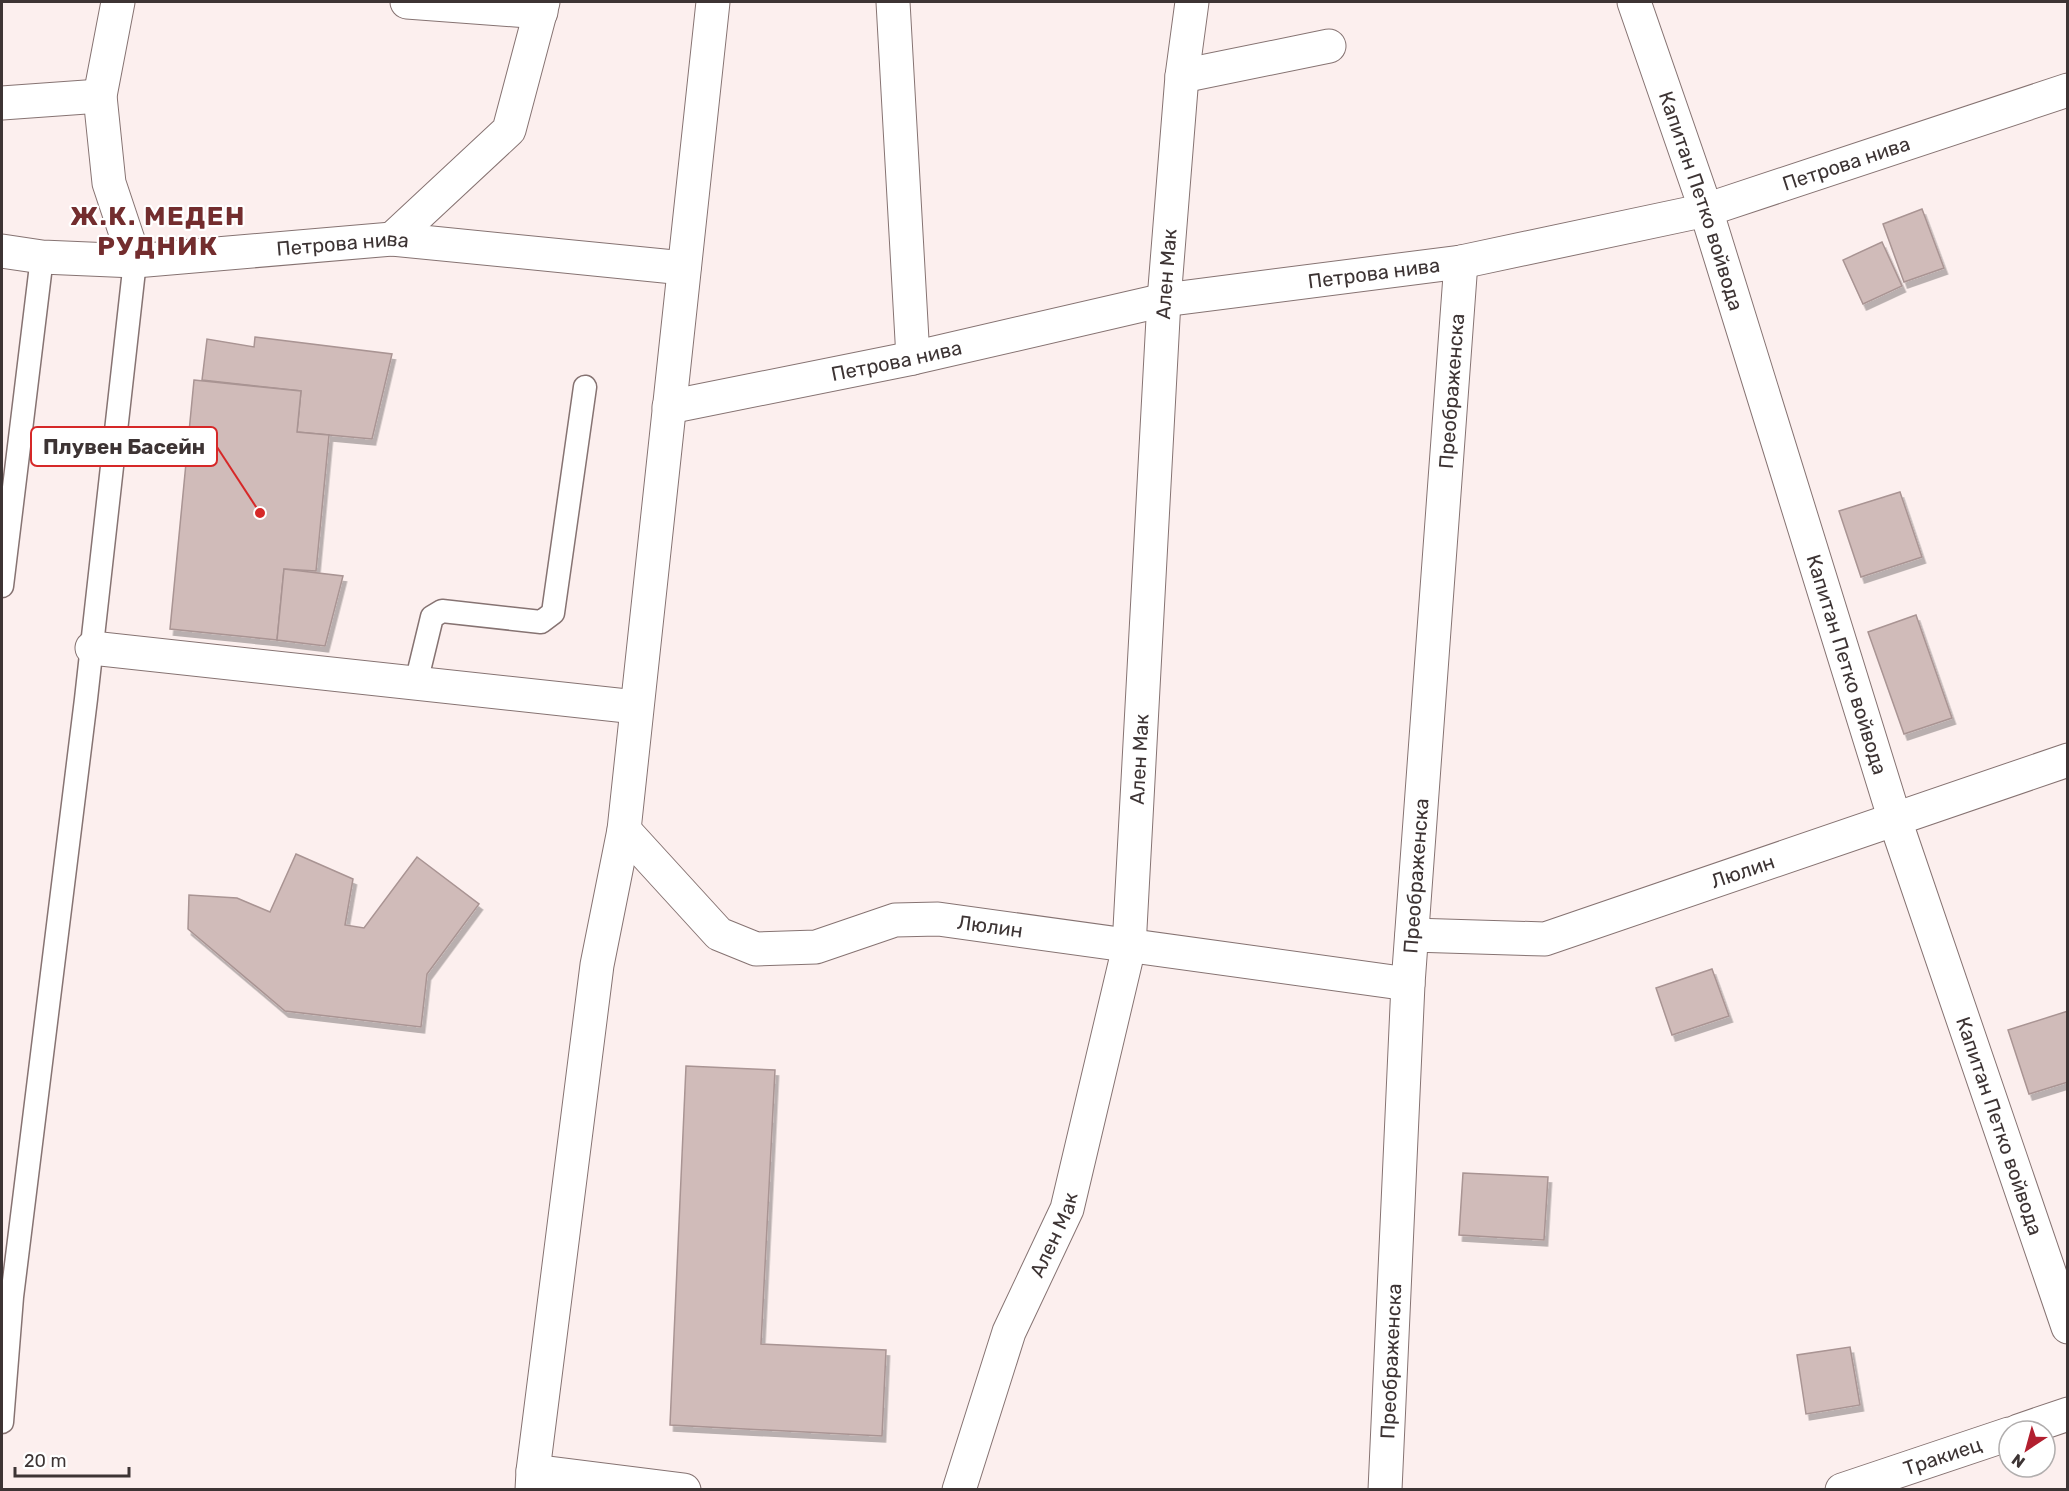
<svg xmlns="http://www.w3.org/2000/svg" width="2069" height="1491" font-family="Rubik,sans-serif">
<defs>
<filter id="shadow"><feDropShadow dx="3.5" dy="6" stdDeviation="0" flood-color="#0004"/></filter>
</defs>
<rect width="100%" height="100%" fill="#fcefee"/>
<g fill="#d0bbb9" stroke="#a99493" stroke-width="1.5" filter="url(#shadow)">
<path d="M1922 209 1944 268 1904 282 1883 224Z"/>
<path d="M1882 242 1902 286 1863 304 1843 260Z"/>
<path d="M255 337 392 354 372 439 297 432 301 391 202 380 207 339 254 347Z"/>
<path d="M194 380 301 391 297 432 329 435 316 571 284 569 277 640 170 629Z"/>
<path d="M1900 492 1922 557 1861 577 1839 511Z"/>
<path d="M284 569 343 576 325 646 277 640Z"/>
<path d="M1916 615 1952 718 1904 734 1868 632Z"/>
<path d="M296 854 353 879 345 925 364 928 417 857 479 904 427 974 421 1027 285 1011 188 929 189 895 237 898 270 912Z"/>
<path d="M1712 969 1729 1016 1672 1035 1656 988Z"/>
<path d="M2068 1011V1082L2029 1094 2008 1030Z"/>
<path d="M686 1066 775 1070 761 1344 886 1350 882 1436 670 1425Z"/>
<path d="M1463 1173 1548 1177 1544 1240 1459 1235Z"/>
<path d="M1850 1347 1860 1405 1806 1414 1797 1355Z"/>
</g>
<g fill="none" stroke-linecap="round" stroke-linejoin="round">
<defs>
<g id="service">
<path d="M2 586 42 257"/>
<path d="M416 683 432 617 442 611 541 622 553 613 585 387"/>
<path d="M2 1422 12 1297 86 699 135 261"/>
</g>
<g id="minor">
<path d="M118 2 100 96 109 183 135 261"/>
<path d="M407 2 541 12"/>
<path d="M893 2 913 358"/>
<path id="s1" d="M1634 2 1706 210 1895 820 2068 1327"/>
<path d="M1182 76 1329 46"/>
<path d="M2 103 100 96"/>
<path d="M392 239 509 130 543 2"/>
<path id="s2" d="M2 251 42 257 135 261 392 239 684 268"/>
<path id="s3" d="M669 407 913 358 1164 300 1461 262 1706 210 2068 90"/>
<path d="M92 648 636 707"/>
<path id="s4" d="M624 830 719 934 756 949 816 947 895 920 938 919 1408 984"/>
<path id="s5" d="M1412 935 1545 939 2068 760"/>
<path d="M533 1471 597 965 624 830 713 2"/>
<path id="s6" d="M959 1490 1009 1332 1067 1209 1129 947 1164 300 1182 76 1192 2"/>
<path id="s7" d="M1385 1490 1408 984 1461 262"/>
</g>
<g id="tertiary">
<path d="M2018 1431 2068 1414"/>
<path d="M532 1490 533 1471 684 1490"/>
<path id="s8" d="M1842 1490 2009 1434"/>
</g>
</defs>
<use href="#service" stroke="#867372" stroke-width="25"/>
<use href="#minor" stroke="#867372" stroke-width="35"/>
<use href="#tertiary" stroke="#867372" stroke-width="35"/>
<use href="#service" stroke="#fff" stroke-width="22"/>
<use href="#minor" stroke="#fff" stroke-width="33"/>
<use href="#tertiary" stroke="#fff" stroke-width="33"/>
</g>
<g text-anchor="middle" stroke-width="4.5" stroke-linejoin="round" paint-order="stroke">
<g font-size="20" fill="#3d3434" stroke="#fff">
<text dy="7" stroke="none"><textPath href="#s3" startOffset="1204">Петрова нива</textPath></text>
<text dy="7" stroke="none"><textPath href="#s1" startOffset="210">Капитан Петко войвода</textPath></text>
<text dy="7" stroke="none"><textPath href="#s2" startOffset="342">Петрова нива</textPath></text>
<text dy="7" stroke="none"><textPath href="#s6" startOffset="1245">Ален Мак</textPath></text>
<text dy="7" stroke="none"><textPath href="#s3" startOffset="718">Петрова нива</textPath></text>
<text dy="7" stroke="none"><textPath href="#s3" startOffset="232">Петрова нива</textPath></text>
<text dy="7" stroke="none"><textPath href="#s7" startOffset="1101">Преображенска</textPath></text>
<text dy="7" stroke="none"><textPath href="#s1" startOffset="696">Капитан Петко войвода</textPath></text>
<text dy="7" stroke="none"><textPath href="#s6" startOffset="759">Ален Мак</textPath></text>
<text dy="7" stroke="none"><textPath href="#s5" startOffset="342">Люлин</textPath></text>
<text dy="7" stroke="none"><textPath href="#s7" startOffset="615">Преображенска</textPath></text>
<text dy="7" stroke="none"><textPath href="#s4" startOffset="420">Люлин</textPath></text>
<text dy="7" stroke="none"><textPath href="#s1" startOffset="1182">Капитан Петко войвода</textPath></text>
<text dy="7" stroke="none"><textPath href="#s6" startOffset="273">Ален Мак</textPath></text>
<text dy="7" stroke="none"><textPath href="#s7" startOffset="129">Преображенска</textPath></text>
<text dy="7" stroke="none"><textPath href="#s8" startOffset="106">Тракиец</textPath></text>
</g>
<g font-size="26" font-weight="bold" letter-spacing="1.5" fill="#732d2e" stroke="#fff">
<text x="158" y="225">Ж.К. МЕДЕН<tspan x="158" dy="30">РУДНИК</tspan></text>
</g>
</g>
<path fill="none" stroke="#d62828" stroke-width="2" d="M260 513L217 447"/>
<circle fill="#d62828" stroke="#fff" stroke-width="2" cx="260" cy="513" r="6"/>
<rect fill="#fff" stroke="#d62828" stroke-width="2" x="31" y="427" width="186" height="39" rx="6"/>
<g font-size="21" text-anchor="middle" font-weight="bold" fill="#3d3434">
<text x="124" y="454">Плувен Басейн</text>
</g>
<rect width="2069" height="1491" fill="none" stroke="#3d3434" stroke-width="6"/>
<g transform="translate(2027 1449) rotate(216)"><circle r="28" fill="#ffffff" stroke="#b1aeae" stroke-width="1.5"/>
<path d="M0-4.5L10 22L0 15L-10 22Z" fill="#b21f2f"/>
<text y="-9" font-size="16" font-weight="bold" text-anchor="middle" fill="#3d3434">N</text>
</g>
<path d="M15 1467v9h114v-9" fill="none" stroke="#3d3434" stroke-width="3"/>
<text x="24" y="1467" font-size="18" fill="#3d3434" stroke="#ffffff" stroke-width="4.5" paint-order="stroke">20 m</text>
</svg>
